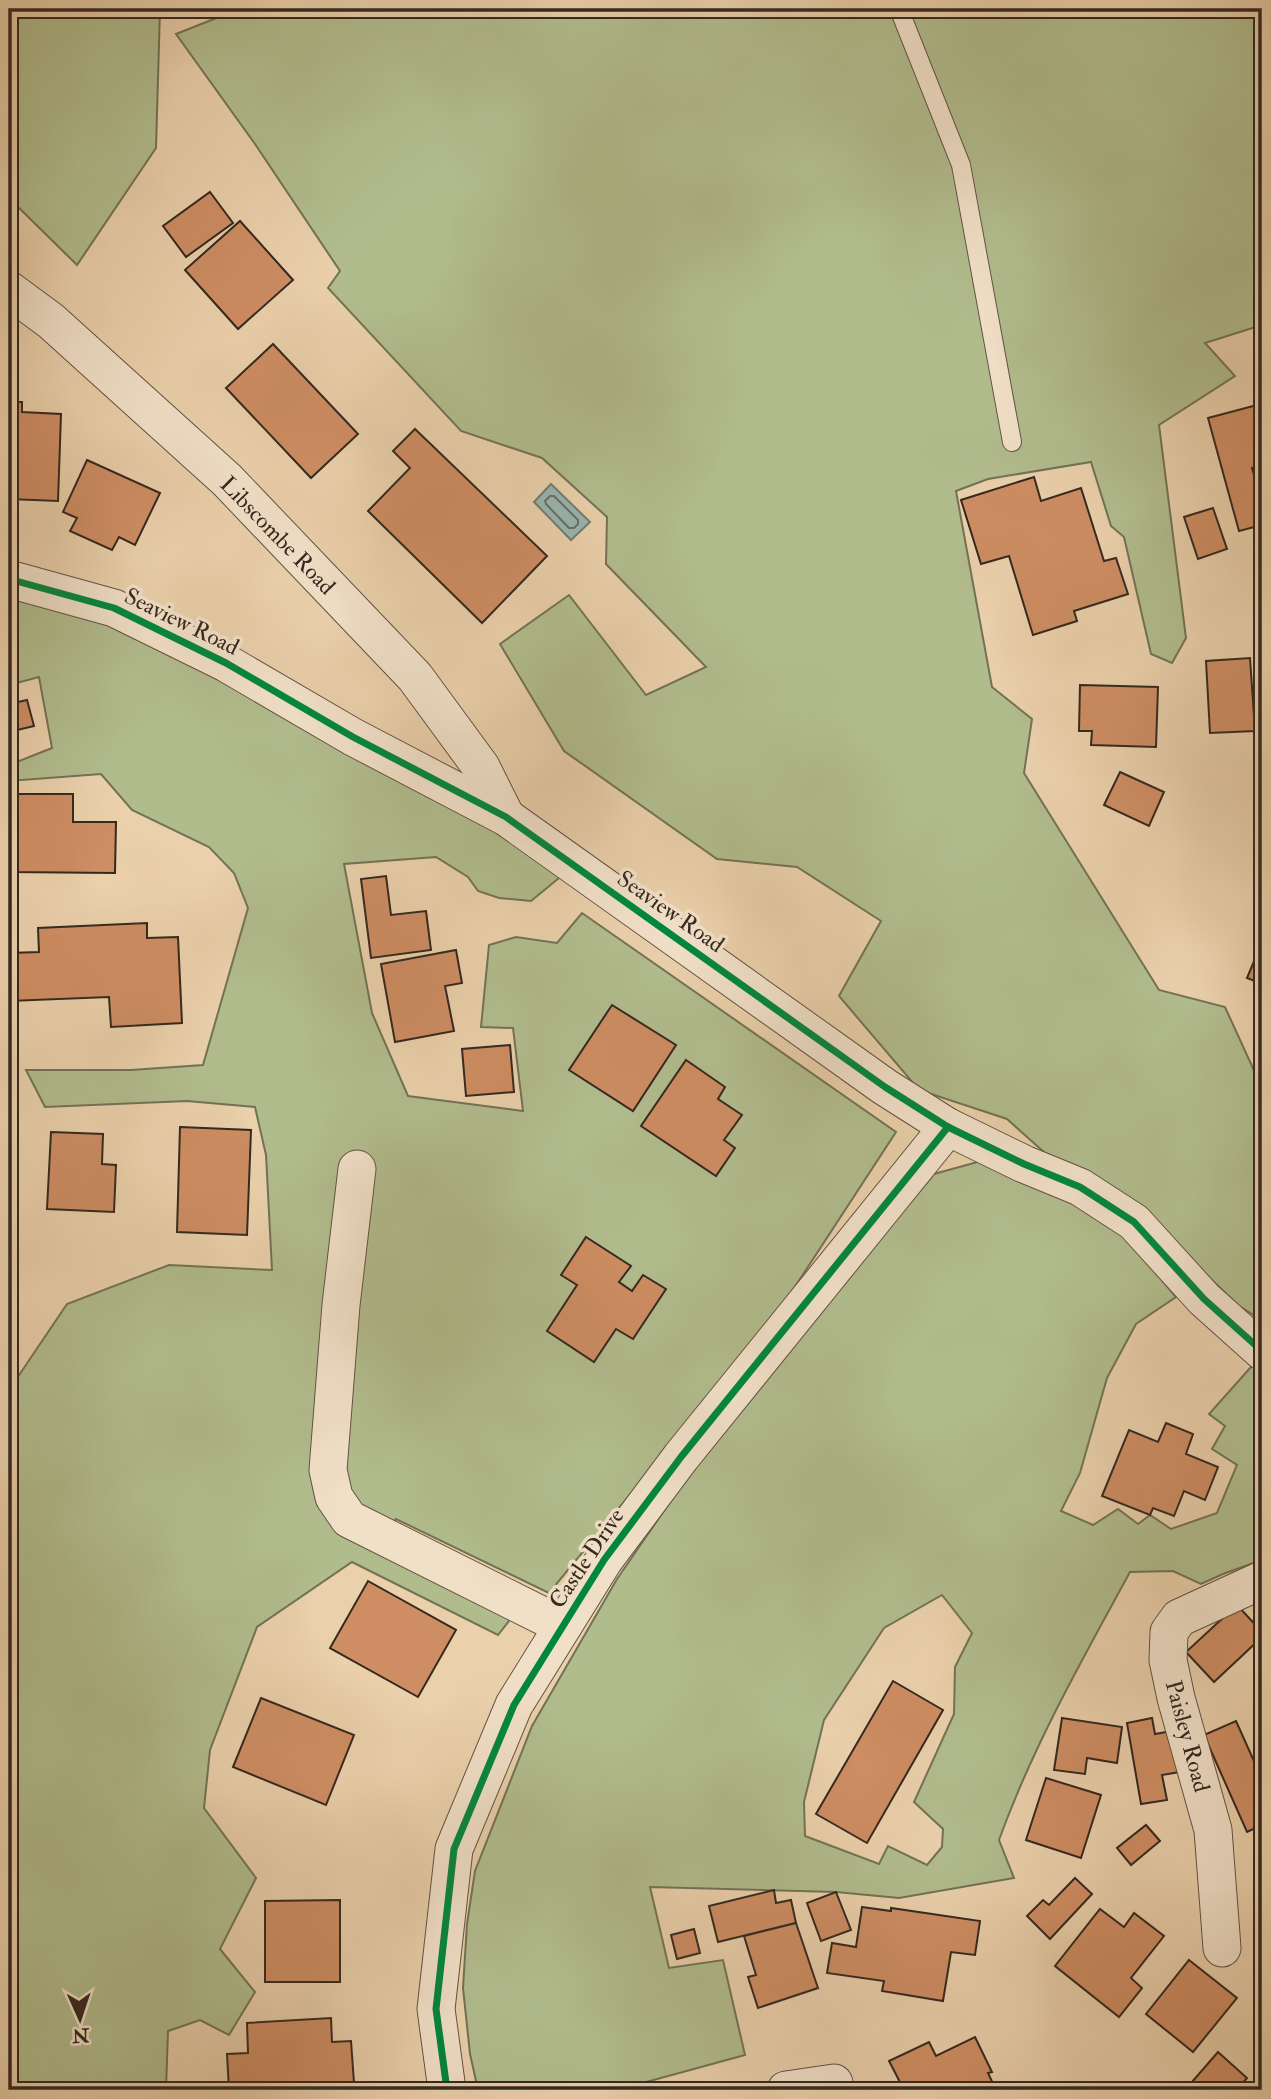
<svg xmlns="http://www.w3.org/2000/svg" width="1271" height="2099" font-family="'IM FELL Double Pica',serif">
<rect width="100%" height="100%" fill="#ead0ab"/>
<filter id="stains"><feTurbulence type="fractalNoise" baseFrequency=".00286" numOctaves="4"/><feColorMatrix values="0 0 0 0 .2 0 0 0 0 .09 0 0 0 0 .02 0 0 0 .5 -.17"/></filter>
<radialGradient id="worn" r=".72"><stop offset=".6" stop-color="#630" stop-opacity="0"/><stop offset="1" stop-color="#630" stop-opacity=".3"/></radialGradient>
<g fill="#b1bc8d" stroke="#727256" stroke-width="2" fill-rule="evenodd">
<path d="M9 9H160L156 148 77 265 9 198Z"/>
<path d="M239 9H1262V325L1205 343 1235 376 1159 425 1186 638 1172 663 1151 654 1124 537 1111 526 1091 462 988 479 956 491 992 687 1032 719 1024 773 1159 990 1225 1007 1262 1088V1320L1239 1306 1145 1216 1045 1153 1007 1119 919 1090 839 996 881 921 797 867 717 859 564 751 500 644 569 595 646 695 706 667 606 564 607 517 542 458 461 431 328 288 340 271 255 144 176 34Z"/>
<path d="M9 593 62 597 242 692 570 869 531 901 499 898 478 891 468 877 436 857 344 864 372 1013 408 1096 523 1111 513 1028 481 1027 489 945 516 937 557 943 582 913 896 1132 770 1325 549 1593 396 1519 373 1548 512 1617 498 1635 352 1562 257 1627 210 1750 204 1808 256 1878 220 1949 255 1992 229 2035 200 2020 168 2031 166 2090H9V1390L67 1304 169 1265 272 1270 266 1155 255 1107 187 1101 45 1107 26 1070H131L203 1065 248 908 234 873 209 847 132 810 101 774 9 781V765L52 748 39 677 9 685Z"/>
<path d="M981 1161 1113 1222 1176 1297 1136 1324 1107 1378 1080 1473 1061 1511 1093 1525 1118 1509 1138 1524 1150 1515 1171 1529 1217 1513 1237 1465 1212 1449 1225 1426 1209 1414 1258 1359 1262 1364V1560L1223 1574 1201 1584 1173 1571 1130 1572C1082 1660 1033 1746 999 1840L1014 1878 899 1898 836 1892 650 1887 669 1968 723 1960 745 2055 617 2090H478L470 2054 463 1988 467 1924 475 1871 532 1726 617 1579 719 1431 934 1174ZM942 1595 972 1633 955 1667 954 1714 914 1802 943 1829 942 1847 927 1865 888 1846 879 1864 805 1836 804 1802 824 1720 884 1628Z"/>
</g>
<path fill="#99b5b0" stroke="#717d76" stroke-width="2" d="M551 484 590 522 571 540 534 502Z"/>
<g fill="none" stroke-linecap="round" stroke-linejoin="round">
<path stroke="#666e68" stroke-width="2" d="M550 496H554L578 520V524L574 528H569L546 504 545 501Z"/>
</g>
<g fill="#ce8d63" stroke="#342820" stroke-width="2">
<path d="M210 192 233 223 186 257 163 226Z"/>
<path d="M240 221 293 280 238 329 185 270Z"/>
<path d="M273 344 358 434 311 478 226 388Z"/>
<path d="M9 402H22V412L61 414 58 501 9 499Z"/>
<path d="M1257 405 1262 422V465L1252 468 1262 503V525L1239 531 1208 418Z"/>
<path d="M415 429 547 556 482 623 368 511 410 468 393 451Z"/>
<path d="M87 460 160 493 135 545 119 537 112 550 70 531 77 518 63 512Z"/>
<path d="M1034 477 1041 501 1081 488 1104 561 1116 558 1128 594 1074 611 1077 621 1033 635 1009 556 981 564 961 500Z"/>
<path d="M1213 508 1227 549 1198 559 1184 517Z"/>
<path d="M1250 658 1255 731 1210 733 1206 661Z"/>
<path d="M1080 685 1158 687 1156 747 1091 745 1092 731H1079Z"/>
<path d="M27 700 34 726 9 732V704Z"/>
<path d="M1120 772 1164 792 1149 826 1104 805Z"/>
<path d="M15 794H73V822H116L115 873 9 872V818H15Z"/>
<path d="M386 876 391 915 426 911 431 950 371 958 361 879Z"/>
<path d="M147 923V938L178 937 182 1023 111 1027 109 997 9 1001V953L39 952 38 928Z"/>
<path d="M456 950 462 983 445 986 454 1031 395 1042 381 964Z"/>
<path d="M1257 954 1262 956V984L1247 978Z"/>
<path d="M612 1005 676 1045 633 1111 569 1070Z"/>
<path d="M510 1045 514 1092 466 1096 462 1049Z"/>
<path d="M686 1060 725 1087 718 1099 742 1115 724 1140 735 1148 716 1176 641 1126Z"/>
<path d="M180 1127 251 1130 247 1235 177 1232Z"/>
<path d="M51 1132 103 1134 102 1164 116 1165 114 1212 47 1209Z"/>
<path d="M586 1237 631 1266 619 1282 632 1291 643 1275 666 1289 633 1339 616 1329 594 1362 547 1331 577 1285 561 1275Z"/>
<path d="M1166 1423 1193 1434 1186 1454 1218 1467 1205 1500 1184 1491 1174 1516 1153 1508 1150 1515 1102 1496 1129 1430 1158 1442Z"/>
<path d="M368 1581 456 1630 418 1697 330 1648Z"/>
<path d="M1237 1605 1262 1632V1637L1214 1682 1186 1652Z"/>
<path d="M893 1681 943 1710 867 1843 816 1814Z"/>
<path d="M261 1698 354 1735 326 1805 233 1767Z"/>
<path d="M1062 1718 1122 1727 1117 1763 1087 1758 1085 1774 1054 1770Z"/>
<path d="M1152 1718 1155 1734 1172 1731 1180 1772 1162 1775 1167 1800 1141 1804 1127 1723Z"/>
<path d="M1236 1721 1262 1779V1825L1247 1832 1204 1735Z"/>
<path d="M1046 1778 1101 1795 1081 1858 1026 1840Z"/>
<path d="M1146 1825 1160 1841 1131 1865 1117 1848Z"/>
<path d="M1075 1878 1092 1894 1050 1939 1027 1916 1043 1900 1049 1905Z"/>
<path d="M774 1890 776 1903 791 1900 796 1923 718 1942 709 1906Z"/>
<path d="M836 1892 851 1930 821 1941 807 1903Z"/>
<path d="M340 1900V1982H265V1901Z"/>
<path d="M862 1907 891 1911V1908L980 1921 975 1955 951 1952 943 2001 882 1991 884 1981 827 1973 832 1943 856 1947Z"/>
<path d="M1100 1909 1124 1927 1134 1913 1164 1936 1131 1978 1142 1988 1119 2017 1055 1966Z"/>
<path d="M796 1923 818 1988 758 2008 748 1977 756 1975 744 1936Z"/>
<path d="M694 1929 700 1953 677 1959 671 1935Z"/>
<path d="M1189 1960 1237 1998 1193 2052 1146 2014Z"/>
<path d="M331 2018 332 2042 351 2041 354 2083 338 2085V2090H229L227 2054 248 2053 247 2023Z"/>
<path d="M975 2037 992 2072 988 2073 996 2090H904L889 2061 929 2042 936 2056Z"/>
<path d="M1218 2052 1247 2078 1237 2090H1185Z"/>
</g>
<g fill="none" stroke-linecap="round" stroke-linejoin="round">
<defs>
<path id="lane" d="M899 9 961 165 1012 442"/>
<g id="street">
<path d="M9 290 51 321 227 480 415 677 481 767 506 817"/>
<path d="M9 579 114 608 226 663 353 737 506 817 885 1087 948 1127 1024 1164 1080 1187 1134 1222 1204 1299 1262 1351"/>
<path d="M357 1169 341 1305 328 1470 334 1497 349 1519 563 1626"/>
<path d="M1222 1948 1213 1830 1176 1698 1168 1660 1169 1632 1179 1618 1262 1580"/>
<path d="M447 2090 436 2009 454 1849 514 1705 604 1560 681 1457 948 1127"/>
<path d="M786 2090 834 2083"/>
</g>
</defs>
<use href="#lane" stroke="#625243" stroke-width="20"/>
<use href="#street" stroke="#625243" stroke-width="39"/>
<use href="#lane" stroke="#f1e0c8" stroke-width="18"/>
<use href="#street" stroke="#f1e0c8" stroke-width="37"/>
<defs>
<g id="cycleway">
<path d="M9 579 114 608 226 663 353 737 506 817 885 1087 948 1127 1024 1164 1080 1187 1134 1222 1204 1299 1262 1351"/>
<path d="M447 2090 436 2009 454 1849 514 1705 604 1560 681 1457 948 1127"/>
</g>
</defs>
<use href="#cycleway" stroke="#f1e0c8" stroke-width="11"/>
<use href="#cycleway" stroke="#00873e" stroke-width="7"/>
</g>
<g text-anchor="middle" stroke-width="7" stroke-linejoin="round" paint-order="stroke">
<g font-size="23" fill="#342820" stroke="#f1e0c8">
<text transform="translate(278 535) rotate(46)" y="8">Libscombe Road</text>
<text transform="translate(182 621) rotate(26)" y="8">Seaview Road</text>
<text transform="translate(671 911) rotate(35)" y="8">Seaview Road</text>
<text transform="translate(586 1558) rotate(-56)" y="8">Castle Drive</text>
<text transform="translate(1188 1736) rotate(75)" y="8">Paisley Road</text>
</g>
</g>
<rect width="1271" height="2099" fill="none" stroke="#ead0ab" stroke-width="35"/>
<rect x="10" y="10" width="1250" height="2078" fill="none" stroke="#342820" stroke-width="3.5"/>
<rect x="18" y="18" width="1236" height="2064" fill="none" stroke="#342820" stroke-width="2"/>
<g transform="translate(80 2019) rotate(177)" stroke="#f1e0c8" stroke-width="5" paint-order="stroke">
<path d="M0-5L12 26L0 18L-12 26Z" fill="#342820"/>
<text y="-10" font-size="19" font-weight="bold" text-anchor="middle" fill="#342820">N</text>
</g>
<rect width="100%" height="100%" filter="url(#stains)"/>
<rect width="100%" height="100%" fill="url(#worn)"/>
</svg>
